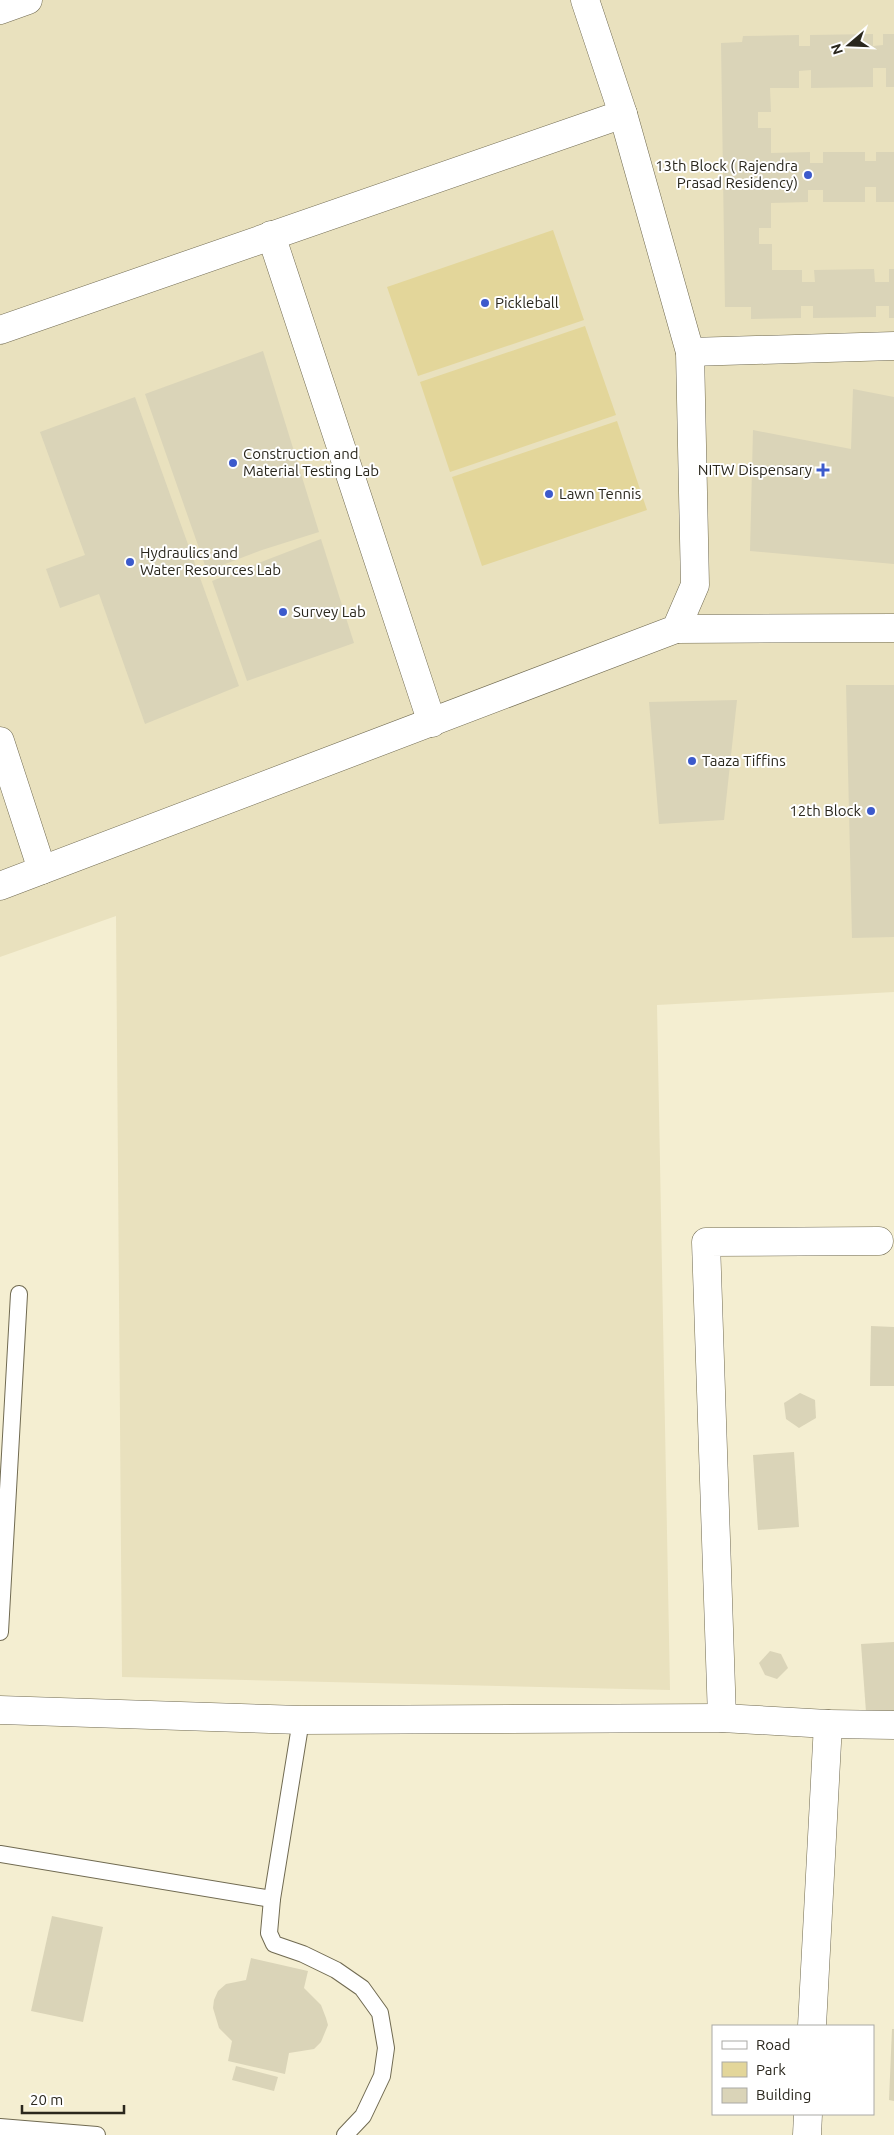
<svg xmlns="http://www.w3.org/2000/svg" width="894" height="2135" font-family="Ubuntu,sans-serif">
<rect width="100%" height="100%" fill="#f4eed1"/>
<path fill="#e9e1be" d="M0 0H894V992L657 1005 670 1690 122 1677 116 916 0 957Z"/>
<g fill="#e3d69a">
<path d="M553 230 584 320 418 376 387 287Z"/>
<path d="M585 326 616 415 450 472 420 382Z"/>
<path d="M617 421 647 510 482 566 452 477Z"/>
</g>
<g fill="#dad4b8">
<path d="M873 34V46L883 45V34H894V87H886V68H873V87L811 88V70L799 71V88H770L771 112H758V128H771V153L810 152V163H823V152H865V161H876V152H894V202H876V187H865V202H823V190H808V202L771 203V228H759V244H772V270H802V282H815L814 270 874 269 875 282H889V269H894V318H889V306H876V317L813 318V306H801V318L751 319V307H725L721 43 742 42 743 36 799 35V46H810V35Z"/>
<path d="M263 351 319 532 262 550 207 571 145 394Z"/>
<path d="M853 389 894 397V564L750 551 753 430 851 449Z"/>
<path d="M135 397 239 686 145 724 99 594 60 608 46 569 85 555 40 432Z"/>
<path d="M321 539 354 643 247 681 212 581Z"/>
<path d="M846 685H894V937L852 938Z"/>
<path d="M737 700 724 820 659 824 649 702Z"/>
<path d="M871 1326 894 1327V1386H870Z"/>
<path d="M800 1393 815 1400 816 1418 799 1428 786 1419 784 1403Z"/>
<path d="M794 1452 799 1527 758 1530 753 1455Z"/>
<path d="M894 1642V1711L866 1712 861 1644Z"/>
<path d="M770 1651 781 1654 788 1668 777 1679 765 1675 759 1663Z"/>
<path d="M52 1916 103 1927 83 2022 31 2011Z"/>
<path d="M251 1958 308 1971 304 1988 321 2005 326 2018 328 2025 321 2042 314 2049 289 2053 285 2074 228 2061 232 2041 219 2028 213 2008 214 2000 218 1991 226 1984 246 1980Z"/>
<path d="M892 2029H894V2101L889 2100Z"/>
<path d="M236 2066 278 2077 274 2091 232 2080Z"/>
</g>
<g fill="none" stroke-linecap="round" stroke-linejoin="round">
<defs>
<g id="lane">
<path d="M0 1632 19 1294"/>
<path d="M301 1720 272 1899 269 1933 274 1944 303 1954 336 1970 362 1988 380 2013 386 2048 382 2076 363 2116 345 2135"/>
<path d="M0 1854 272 1899"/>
<path d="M0 2127 97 2135"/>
</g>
<g id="street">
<path d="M0 10 28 0"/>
<path d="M271 235 432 723"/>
<path d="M0 330 623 114"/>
<path d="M690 352 894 346"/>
<path d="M676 629 894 628"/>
<path d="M0 741 42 870"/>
<path d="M0 886 676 629 695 585 690 352 623 114 585 0"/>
<path d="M0 1710 301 1720 722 1718 828 1724 812 2026"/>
<path d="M722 1718 706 1242 879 1241"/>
<path d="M828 1724 894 1725"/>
<path d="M807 2135 808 2114"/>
</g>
</defs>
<use href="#lane" stroke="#706a51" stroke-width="18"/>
<use href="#street" stroke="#706a51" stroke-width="29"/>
<use href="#lane" stroke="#fff" stroke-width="16"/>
<use href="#street" stroke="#fff" stroke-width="28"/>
</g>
<g fill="#3c5acc" stroke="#fff" stroke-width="2">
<circle cx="808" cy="175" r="5"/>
<circle cx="485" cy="303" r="5"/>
<circle cx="233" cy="463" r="5"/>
<path d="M820.5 462.5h5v5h5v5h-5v5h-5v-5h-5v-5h5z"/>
<circle cx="549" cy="494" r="5"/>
<circle cx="130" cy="562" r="5"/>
<circle cx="283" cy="612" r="5"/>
<circle cx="692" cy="761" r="5"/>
<circle cx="871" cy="811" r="5"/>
</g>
<g text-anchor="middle" stroke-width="4" stroke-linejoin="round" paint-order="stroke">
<g font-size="15" fill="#2a271d" stroke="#fff" text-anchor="start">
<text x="798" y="171" text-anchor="end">13th Block ( Rajendra<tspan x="798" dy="17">Prasad Residency)</tspan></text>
<text x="495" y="308">Pickleball</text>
<text x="243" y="459">Construction and<tspan x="243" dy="17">Material Testing Lab</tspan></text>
<text x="812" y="475" text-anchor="end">NITW Dispensary</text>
<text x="559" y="499">Lawn Tennis</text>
<text x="140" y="558">Hydraulics and<tspan x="140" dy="17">Water Resources Lab</tspan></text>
<text x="293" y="617">Survey Lab</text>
<text x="702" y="766">Taaza Tiffins</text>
<text x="861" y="816" text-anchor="end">12th Block</text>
</g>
</g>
<rect x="712" y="2025" width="162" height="90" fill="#ffffff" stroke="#aaa9a5"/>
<rect x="722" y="2041" width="25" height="8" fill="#ffffff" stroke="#aaa9a5"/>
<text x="756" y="2050" font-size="15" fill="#2a271d">Road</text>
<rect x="722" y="2062" width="25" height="15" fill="#e3d69a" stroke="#aaa9a5"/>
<text x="756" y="2075" font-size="15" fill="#2a271d">Park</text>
<rect x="722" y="2088" width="25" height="15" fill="#dad4b8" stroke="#aaa9a5"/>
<text x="756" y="2100" font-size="15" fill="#2a271d">Building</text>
<g transform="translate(849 45) rotate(251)" stroke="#ffffff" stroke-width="4" paint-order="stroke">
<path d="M0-4L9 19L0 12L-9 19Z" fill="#2a271d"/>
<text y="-8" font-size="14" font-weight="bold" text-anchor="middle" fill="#2a271d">N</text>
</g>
<path d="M22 2105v8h102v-8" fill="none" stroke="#2a271d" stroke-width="2.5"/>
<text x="30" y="2105" font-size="15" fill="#2a271d" stroke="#ffffff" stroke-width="4" paint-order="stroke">20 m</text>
</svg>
